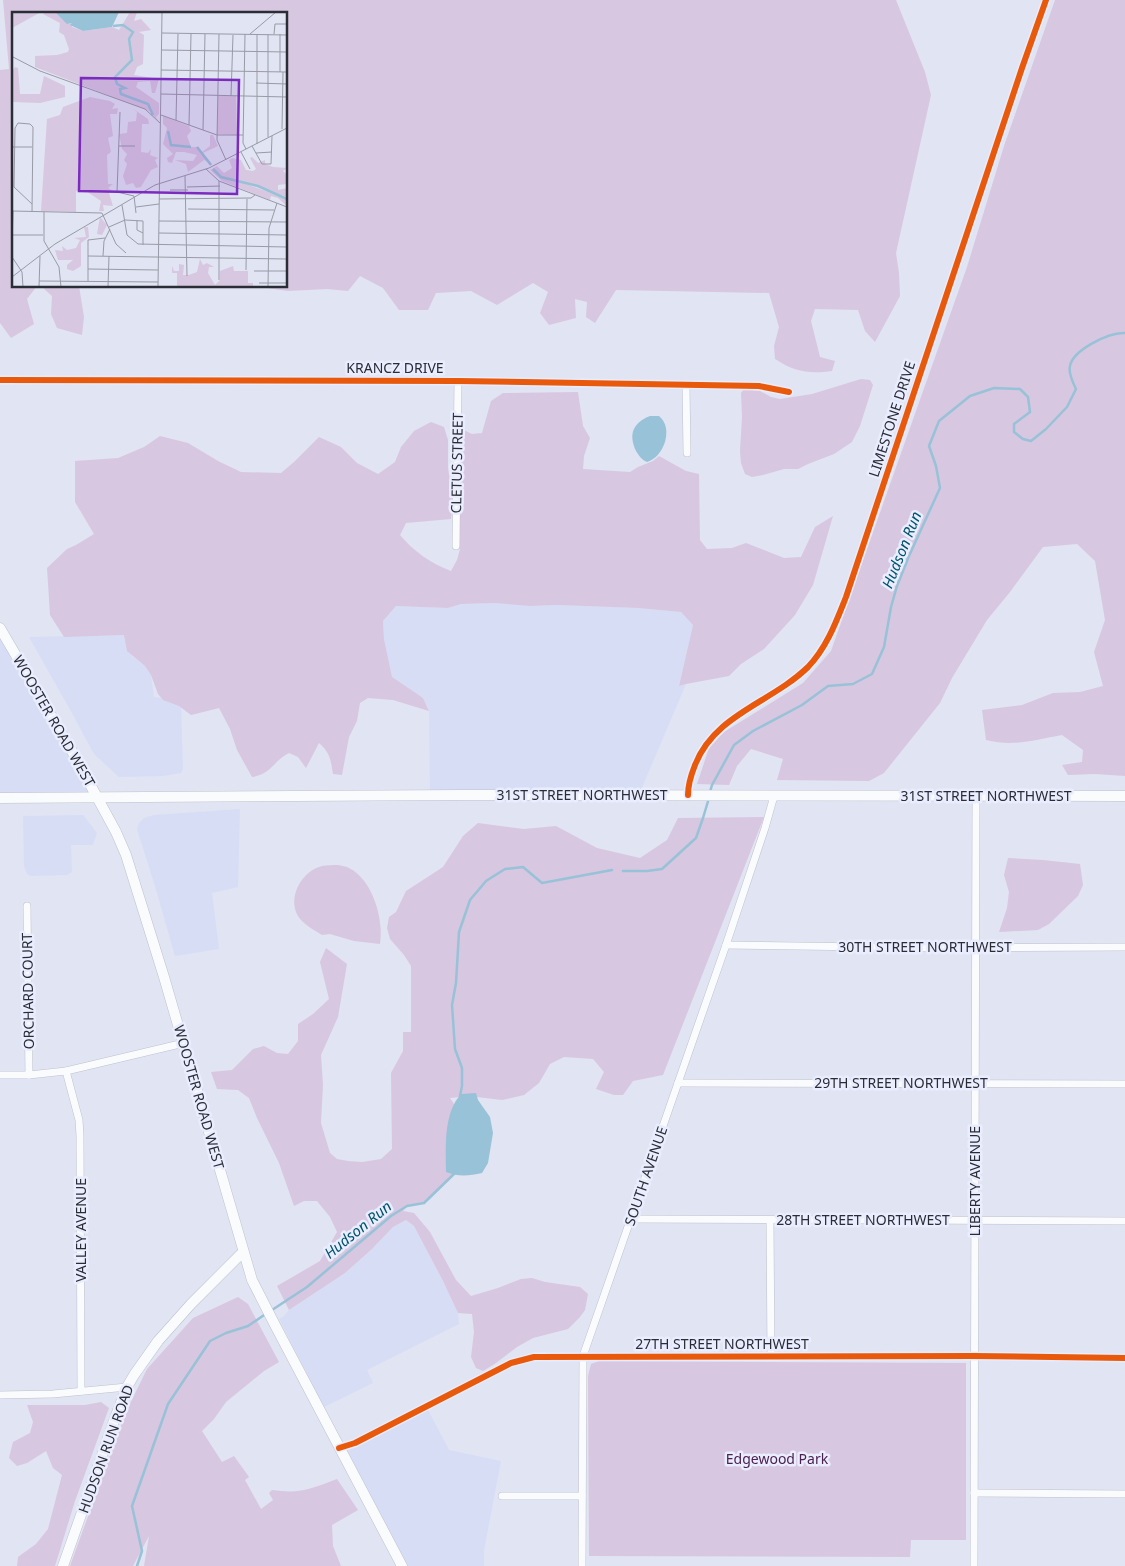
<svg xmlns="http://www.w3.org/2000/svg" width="1125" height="1566" font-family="'Noto Sans',sans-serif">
<rect width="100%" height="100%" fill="#e1e4f2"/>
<g fill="#d8ddf6">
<path d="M494 603 530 606 557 605 638 608 681 612 687 618 693 625 679 686 686 684 641 790 430 793 429 711 427 705 392 678 384 639 383 621 396 606 448 608 461 604Z"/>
<path d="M124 635 132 656 145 666 151 675 154 697 172 699 181 703 183 769 181 773 163 776 119 777 94 754 72 713 29 637Z"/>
<path d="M0 639H7L98 798H0Z"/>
<path d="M240 809 238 887 212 893 219 949 175 956 155 886 137 829 139 823 144 818 154 815Z"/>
<path d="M83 815 97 833 93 845H71L72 872 67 875 31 876 27 874 24 866 23 816Z"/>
<path d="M406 1220 414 1226 443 1281 458 1313 459 1324 367 1370 373 1383 324 1407 279 1319 284 1316 289 1310 345 1273 372 1249 393 1227Z"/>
<path d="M428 1410 449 1450 501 1461 484 1550V1566H405L341 1448 355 1445Z"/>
</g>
<g fill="#d8c7e0">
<path d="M3 0H896L925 72 931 95 896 253 899 273 900 296 875 342 865 331 858 310 815 309 811 321 820 357 835 361 832 371C809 374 795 372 775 359L774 346 779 327 769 293 616 290 595 323 586 317 587 302 575 299 576 318 549 325 540 313 548 292 533 283 497 305 471 291 436 293 428 310H399L383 288 360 276 348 291 327 289 288 291 253 286H286V14H14V286H37L27 299 34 324 11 338 0 323V70L9 69Z"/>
<path d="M1055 0H1125V776L1095 774 1068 775 1062 765 1082 762 1083 750 1062 735C1034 740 1014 747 986 740L982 710 1022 705 1053 693 1080 692 1103 686 1094 652 1105 620 1095 561 1077 544 1043 547 1010 592 987 620 952 678 940 703 884 773 869 781 777 780 783 759 751 749 737 766 729 785 697 784 709 748 724 732 803 683 831 651 967 267 1004 146Z"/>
<path d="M41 286H79L84 317 82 335 57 328 51 314 52 296Z"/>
<path d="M861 379 870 380 873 385 860 426 852 442 834 454 808 464 798 469H784L763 475 752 477 745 474 741 463 740 451 742 417 741 393 744 389 760 391 771 397 780 399 812 394Z"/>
<path d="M578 392 583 426 590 438 584 456 583 469 630 472 638 467 653 461 659 456 686 471 699 474 700 540 707 549 732 548 746 543 784 558 801 557 815 527 833 516 813 585 795 615 764 649 741 664 729 676 686 684 679 686 693 625 681 612 638 608 557 605 530 606 494 603 461 604 448 608 396 606 383 621 384 639 392 677 423 698 429 711 393 700 368 698 360 703 357 721 349 737 342 775 333 774C331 761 330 752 319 743L306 768 298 757 289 753C273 761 272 774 252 777L237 750 230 729 219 708 191 715 179 706 163 700 158 694 151 675 145 666 127 651 124 635 64 637 50 615 47 568 67 549 76 545 94 534 75 502V461L118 458 144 447 160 436 188 443 218 461 241 472 281 473 294 462 319 437 341 447 357 463 378 474 395 462 401 447 414 431 431 422 444 427 448 440V468L453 500 451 519 406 523 400 535C413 551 432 564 451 571L457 560 460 549 456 546 458 427 472 434 482 433 491 401 503 393Z"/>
<path d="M764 817 663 1075 633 1081 623 1095H614L596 1089 604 1072 593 1059 564 1057 550 1064 539 1083 524 1095 502 1100 469 1096 450 1098 458 1110 457 1171 424 1203 407 1206 403 1211 414 1213 430 1232 456 1280 471 1296 498 1288 521 1279 532 1278 545 1282 580 1287 588 1294 585 1310 580 1317 568 1329 533 1338 517 1347 496 1363 483 1371 476 1368 471 1357 474 1332 472 1314 458 1313 443 1281 414 1226 406 1220 393 1227 372 1249 345 1273 289 1310 277 1286 320 1261 337 1232 330 1217 317 1201H304L294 1206 279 1163 257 1118 249 1098 238 1090 217 1089 211 1072 232 1070 253 1049 264 1046 277 1053 288 1054 298 1041V1024L313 1014 329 999 320 962 326 948 347 964 338 1017 321 1055 323 1085 321 1123 330 1153 337 1159 348 1161 362 1162 381 1159 392 1149 391 1073 403 1051V1032H411V966L404 955 390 939 387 928 389 917 396 912 406 891 443 867 463 836 478 823 524 829 556 826 597 848 640 858 667 840 678 818Z"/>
<path d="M1008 858 1043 860 1080 864 1083 885 1078 896 1049 924 1038 930 999 932 1007 908 1009 892 1004 875Z"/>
<path d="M338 865C341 866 346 866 349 868 373 880 384 920 380 944L354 941 330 934 322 935C314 930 303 924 298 916 287 897 302 871 322 866 327 865 333 865 338 865Z"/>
<path d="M238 1297 248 1304 279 1362 264 1371 226 1402 214 1419 202 1431 222 1462 234 1456 249 1477 245 1480 261 1509 273 1500 269 1493 272 1490C301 1494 310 1489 337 1479L358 1510 332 1525 333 1546 341 1566H144L149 1536 133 1566H70L125 1414 147 1369 193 1318Z"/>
<path d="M599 1361 966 1363V1540H911L910 1557 589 1556 588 1376 591 1364Z"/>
<path d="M101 1402 109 1408 75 1501 55 1566H17L18 1557 36 1544 48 1529 62 1475 53 1468 46 1451 27 1463 17 1466 9 1458 13 1442 30 1433 33 1422 27 1405H85Z"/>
</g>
<g fill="#98c2d7">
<path d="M650 416H659C674 428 664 457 647 462 642 460 639 456 636 451 628 434 633 423 650 416Z"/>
<path d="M476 1093 478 1100 490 1117 493 1133 488 1163 482 1173C469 1176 458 1177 446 1172 446 1147 443 1114 461 1094Z"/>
</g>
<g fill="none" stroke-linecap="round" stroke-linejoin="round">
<g stroke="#98c2d7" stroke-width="2.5">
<path d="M710 792 712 785 734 745 753 731 802 705 828 686 853 684 872 674 884 647 891 607 897 586 909 556 940 488 936 466 929 446 939 421 970 396 994 388 1020 389 1028 397 1030 412 1014 424V432L1023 439 1031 441 1046 429 1067 407 1076 389C1073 383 1068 373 1070 366 1073 350 1109 332 1125 333"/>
<path d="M623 871H647L662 869 696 838 703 818 709 798"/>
<path d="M460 1096 462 1086V1068L455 1049 452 1005 456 983 459 932 470 900 486 881 505 869 523 867 542 883 612 870"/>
<path d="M272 1310 307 1287 391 1216 407 1206 424 1203 455 1173"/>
<path d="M137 1566 142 1551 132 1506 168 1404 210 1341 226 1333 248 1326 267 1313"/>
</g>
<defs>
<g id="minor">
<path d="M0 380 458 381 759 386 789 392"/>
<path d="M686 385 687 453"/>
<path d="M456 546 458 381"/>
<path d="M688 795C688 784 691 775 695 765 715 714 771 703 808 667 827 647 836 622 846 597L1022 68 1046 0"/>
<path d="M27 906 29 1075"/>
<path d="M726 945 937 948 1125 947"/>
<path d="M66 1071 79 1120 80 1136 81 1391"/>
<path d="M0 1075H29L66 1071 184 1043"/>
<path d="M678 1083 1125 1084"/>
<path d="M631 1219 1125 1221"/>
<path d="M770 1220 771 1357"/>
<path d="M0 1395 53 1394 127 1387"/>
<path d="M339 1448 355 1443 511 1363 534 1357 974 1356 1125 1358"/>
<path d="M974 1493 1125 1494"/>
<path d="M502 1496H582"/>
<path d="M582 1566 583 1356 726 945 765 828 774 796"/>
<path d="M974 1566 976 796"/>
</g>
<g id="secondary">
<path d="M0 628 73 753 116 832 126 855 164 977 252 1280 276 1327 402 1566"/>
<path d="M0 798 461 795 1125 796"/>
<path d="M63 1566 115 1418 127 1387 134 1375 158 1341 191 1304 243 1252"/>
</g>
</defs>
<use href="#minor" stroke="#bfc1cd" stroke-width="8"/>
<use href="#secondary" stroke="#bfc1cd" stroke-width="11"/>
<use href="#minor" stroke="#fafbfd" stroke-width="7"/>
<use href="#secondary" stroke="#fafbfd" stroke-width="10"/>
<defs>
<g id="cycleway">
<path d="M0 380 458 381 759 386 789 392"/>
<path d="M688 795C688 784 691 775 695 765 715 714 771 703 808 667 827 647 836 622 846 597L1022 68 1046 0"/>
<path d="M339 1448 355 1443 511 1363 534 1357 974 1356 1125 1358"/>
</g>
</defs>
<use href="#cycleway" stroke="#e9edfe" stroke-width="9"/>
<use href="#cycleway" stroke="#e8590c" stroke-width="6"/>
</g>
<g text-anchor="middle" stroke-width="5" stroke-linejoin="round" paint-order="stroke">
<g font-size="14" fill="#2a2c36" stroke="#e9edfe">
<text x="395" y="373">KRANCZ DRIVE</text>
<text transform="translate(892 419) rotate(-72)" y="5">LIMESTONE DRIVE</text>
<text transform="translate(457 463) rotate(-89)" y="5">CLETUS STREET</text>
<text transform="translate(54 721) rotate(60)" y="5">WOOSTER ROAD WEST</text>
<text x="582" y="800">31ST STREET NORTHWEST</text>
<text x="986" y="801">31ST STREET NORTHWEST</text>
<text x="925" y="952">30TH STREET NORTHWEST</text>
<text transform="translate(28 991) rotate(-91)" y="5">ORCHARD COURT</text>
<text x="901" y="1088">29TH STREET NORTHWEST</text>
<text transform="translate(199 1097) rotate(74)" y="5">WOOSTER ROAD WEST</text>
<text transform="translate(646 1176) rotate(-71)" y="5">SOUTH AVENUE</text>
<text transform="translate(975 1181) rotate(-90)" y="5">LIBERTY AVENUE</text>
<text x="863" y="1225">28TH STREET NORTHWEST</text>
<text transform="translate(81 1230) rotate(-90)" y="5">VALLEY AVENUE</text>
<text x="722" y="1349">27TH STREET NORTHWEST</text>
<text transform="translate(106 1449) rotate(-70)" y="5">HUDSON RUN ROAD</text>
</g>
<g font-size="14" fill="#4d2052" stroke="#e9edfe">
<text x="777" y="1464">Edgewood Park</text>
</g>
<g font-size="15" font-style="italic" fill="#00536c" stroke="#e9edfe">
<text transform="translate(902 550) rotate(-68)" y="5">Hudson Run</text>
<text transform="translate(358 1230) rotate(-39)" y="5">Hudson Run</text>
</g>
</g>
<g transform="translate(12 12)">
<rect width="275" height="275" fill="#e1e4f2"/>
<path d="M0 0H29L0 16ZM34 0 44 1 56 12 60 11V15L71 19 100 15 107 18 118 0H125L122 9 129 7 139 18 127 20 132 23 131 52 125 55 122 63 147 67 143 81H140L138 69 126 70 124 75 147 91V102L144 105 147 110 137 99 23 55V44L45 43 56 40 57 37 52 23 47 20 48 11 31 2ZM3 55 6 56 8 82H28L32 64 53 74V85L28 91 0 90V59ZM206 84H224L225 123 205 122ZM78 85 98 89 103 92 100 97 106 96 105 102H98L101 124 96 126 99 140 95 143 96 172H101L96 176 101 179 97 181 101 194 91 193 92 199H87L89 189 74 179H64V200L29 199 35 107 48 103 51 95ZM120 96 136 107 137 112H130L129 140 136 141 139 137 138 143 146 146 143 148 146 155 139 158 129 175 124 176 121 171 114 173 111 164 115 152 112 148 115 142 110 137 107 122 115 121 116 110 124 109 125 100ZM151 104 177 114 179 119 175 124 179 135H186L190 140 198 134V123H201L206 134 191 141 200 152 192 148 176 160 174 152 163 148 181 149 185 143 172 140H164L160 151 156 150 155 146 161 142 151 132 155 116 151 112ZM240 145 246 151 253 148V152L261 155 275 156 271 159 275 163V172L266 173V178L275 176V185L224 168 275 187V194L266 186 259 184 258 188 210 169 198 158 205 154 212 161 220 156 217 148 220 146 229 148 234 158 241 159 244 157 238 146ZM88 205 95 213 90 223 85 222ZM72 215H76L77 225 69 231V254L61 259 55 257V253L61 248H46L43 238 51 239 50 234 55 238 64 236 68 228 62 226 74 225ZM188 247 191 253 195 251 202 255H197L196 261 203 273 208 268V259L221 254 222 259H236V271H241V275H165V261H160V254L162 259H167V252L172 253 171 263H177L185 260Z" fill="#d8c7e0"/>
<path d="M43 0H107L100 15 71 19 58 13 60 11 55 12Z" fill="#98c2d7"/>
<path fill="none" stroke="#98c2d7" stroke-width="2.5" d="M101 14 111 13 121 20 117 27 120 48 103 65 105 72 113 76 108 77 109 82 136 92 141 103M156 119 159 133 179 135M185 135 199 153M201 157 209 165 246 174 275 187"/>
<path fill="none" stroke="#989aa7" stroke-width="1" d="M150 21 275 23M207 22 205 128 214 148M233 22 231 131 234 137M238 22 264 0M245 22V132M262 22 263 12H275M150 38 275 40M1 45 28 59 133 97 148 111M149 58 275 60M268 60V22M244 71 275 72M149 82 275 85M219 84 221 23M108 100 105 180 122 184 124 201M149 103 205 123H231M164 108 166 22M177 113 179 22M270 117 271 60M191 118 193 22M256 125V22M107 134H123M240 134 250 152H259L260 124M0 135H20M229 140 238 157M244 141 260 140M194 157 207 169 275 195M173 164 175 264M175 175 208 174M158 178H176M147 187 239 186 243 183M110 193 115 223 126 232 275 235M124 195 147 192M176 197 262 198M0 199 90 201 104 232 114 241M20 200 21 115 18 112 6 111 3 116 2 175 20 192M32 200V229L47 255 49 275M125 208V218L131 221M147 209 275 210M97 215 113 208 131 209V233M147 221 275 223M0 223H31M0 234 1 199M76 244 275 247M91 244 92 229 98 217M0 245 10 260 11 275M76 257 146 258M234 258 235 187M242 259H275M0 265 43 232 143 173 197 156 275 116M207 268V169M27 269 146 270M76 269V228L93 226M247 271H275M27 275 28 244M96 275 97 244M146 275 150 0M256 275 257 216 265 191"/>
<path fill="#7b2cbf" fill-opacity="0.15" stroke="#7b2cbf" stroke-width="2.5" d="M69 66 227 68 225 182 67 179Z"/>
<rect width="275" height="275" fill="none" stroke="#2a2c36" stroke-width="2.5"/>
</g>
</svg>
